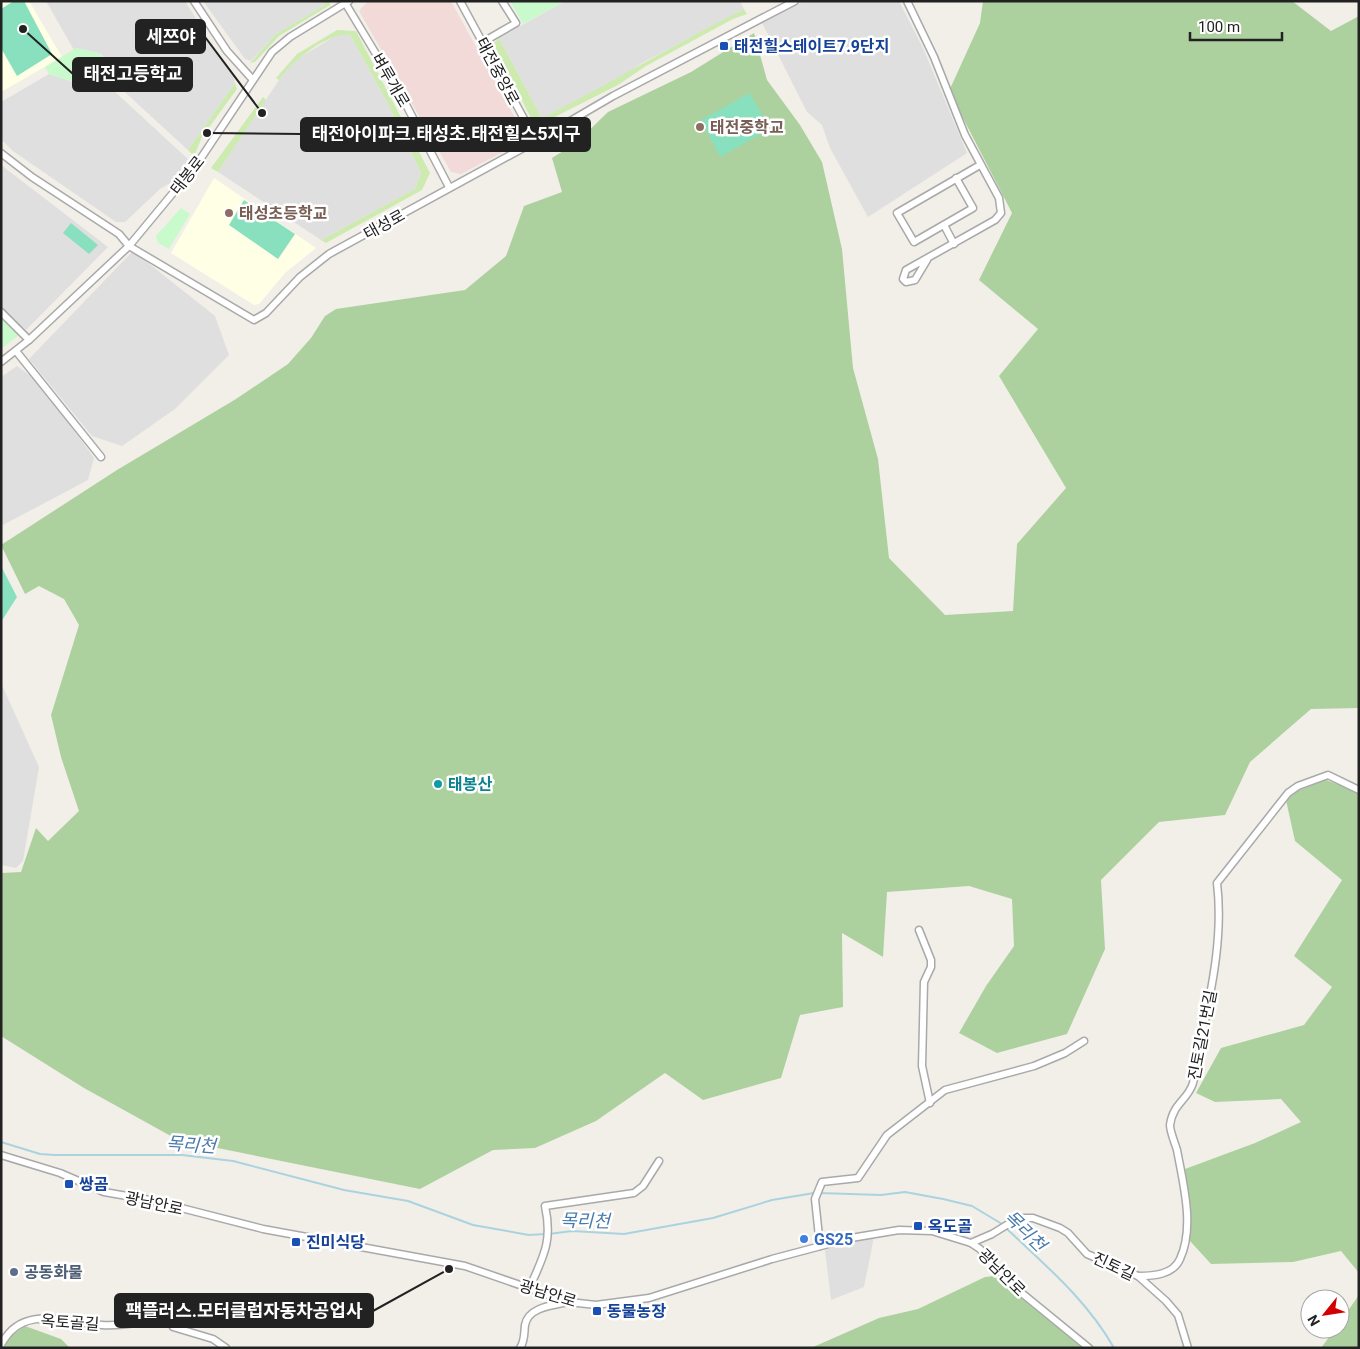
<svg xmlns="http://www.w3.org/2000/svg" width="1360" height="1349" font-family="Roboto,'Noto Sans KR',sans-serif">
<rect width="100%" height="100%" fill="#f2efe9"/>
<g fill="#e0dfdf">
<path d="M46 1H185L207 37 232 71 235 83 188 150 104 73 105 59 101 54 76 48 74 50Z"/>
<path d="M203 1H323L325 5 276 34 251 61 245 59Z"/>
<path d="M565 1H740L744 9 642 63 617 80 542 118 499 38Z"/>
<path d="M804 1H899L923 48 967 153 868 217 830 148 822 125 807 112 762 23Z"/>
<path d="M340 33 350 35 387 102 421 173 415 189 321 240 218 172 285 71 299 58Z"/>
<path d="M49 74 95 89 101 79 190 161 172 182 161 188 125 222H116L13 151 1 139V102Z"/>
<path d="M1 165 108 247 26 330 1 307Z"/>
<path d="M133 251 215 316 229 355 175 409 122 446 92 436 29 359Z"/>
<path d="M17 366 39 382 94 458 88 480 1 526V377Z"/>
<path d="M1 683 39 767 23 861 16 868 1 865Z"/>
<path d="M867 1237H874L864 1287 831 1300 825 1250Z"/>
</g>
<path fill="#f2dad9" d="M368 1H451L525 136 522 142 461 174 451 172 359 11Z"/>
<g fill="#ffffe5">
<path d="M1 1H29L62 57 1 92Z"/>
<path d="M214 178 316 248 285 273 259 304 254 305 171 253Z"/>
</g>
<g fill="#cdebb0">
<path d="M323 1H330V5L279 36 255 62 250 63 276 34 325 5Z"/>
<path d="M744 9 747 14 733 19 646 66 618 85 541 124 533 122 493 44 499 38 542 118C611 83 676 43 744 9Z"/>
<path d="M337 30 356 31 430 173 422 190 326 243 321 240 415 189 421 173 387 102 350 35C328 32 291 62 279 80L276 78 297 54Z"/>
<path d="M235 83 237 89 202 137 194 156 188 150Z"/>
<path d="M263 97 266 100 218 172 211 168Z"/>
</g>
<g fill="#add19e">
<path d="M983 1H1292L1331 31 1359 16V708L1311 709 1250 762 1225 815 1159 822 1101 880 1105 949 1067 1034 997 1053 959 1033 986 986 1014 946 1012 899 969 886 887 892 883 957 842 933 843 1007 800 1015 781 1078 703 1100 665 1073 596 1121 535 1148 493 1150 420 1189 178 1140 84 1088 1 1036V873L21 872 36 828 48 841 79 811 61 757 51 715 79 625 64 599 39 586 25 594 1 545 117 470 236 399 288 364 311 338 325 316 336 309 465 290 506 256 524 206 562 192 552 158 576 143 608 112 691 72 754 33 767 80 800 125 822 162 842 249 853 368 878 459 889 558 945 615 1013 611 1017 544 1066 488 999 376 1038 329 979 280 1012 213 949 91 980 23Z"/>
<path d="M1326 780 1359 792V1273L1341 1251 1293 1262 1211 1264 1190 1241V1212L1185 1169 1255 1143 1301 1122 1281 1099 1215 1102 1196 1093 1221 1048 1304 1025 1332 987 1294 956 1342 880 1295 841 1286 800 1292 793Z"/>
<path d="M994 1276 1085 1348H811L879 1318 918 1309 985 1277Z"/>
<path d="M1359 1295V1348H1321L1335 1329H1340V1322Z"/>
<path d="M25 1326 61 1339 70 1348H5L9 1337Z"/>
</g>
<g fill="#c8facc">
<path d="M510 1H565L523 24Z"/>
<path d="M76 48 99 53 105 59C105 71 101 86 90 92L83 85 49 74 45 67Z"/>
<path d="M181 208 190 214 169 249 158 243 156 236Z"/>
<path d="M1 316 19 335 1 349Z"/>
</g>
<g fill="#88e0be">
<path d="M14 1H24L52 54 17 76 1 48V9Z"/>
<path d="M750 93 770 129 720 157 701 120Z"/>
<path d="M244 200 295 234 278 259 229 225Z"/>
<path d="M71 223 98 245 89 254 63 233Z"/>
<path d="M1 566 17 597 1 622Z"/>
</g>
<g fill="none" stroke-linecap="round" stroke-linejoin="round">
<g stroke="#aad3df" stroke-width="2">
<path d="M1 1142 40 1154 55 1155H182L233 1161 344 1190 408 1201 473 1225 529 1235 545 1234"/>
<path d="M819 1193 881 1195 905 1192 943 1199 972 1206 1002 1224"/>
<path d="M1006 1228C1045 1265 1087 1300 1114 1348"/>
<path d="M549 1234 572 1231 624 1234 713 1218 772 1200 814 1193"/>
</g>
<defs>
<g id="minor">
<path d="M194 1 227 51 253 80"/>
<path d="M344 1 402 97 449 187"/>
<path d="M460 1 536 141"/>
<path d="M907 1 934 57 965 135 999 198 1001 213 995 220 906 270 903 279 906 282 915 280 927 260"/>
<path d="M483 42 516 23 502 1"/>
<path d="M1 153 32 177 119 234 129 246 254 320 266 313 300 277 329 254 536 141 613 96 795 1"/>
<path d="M956 178 973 208 914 242 897 213 980 165"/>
<path d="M944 225 954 244"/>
<path d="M1 312 29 340"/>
<path d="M16 351 101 457"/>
<path d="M1 362 29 340 129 246 197 164 272 52 290 37 349 1"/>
<path d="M919 930 931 960V967L924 982 922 1066 930 1103"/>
<path d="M1 1155 60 1173 104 1192 150 1200 263 1229 465 1266 569 1302 596 1305 649 1298 772 1259 851 1238 899 1230 932 1231 971 1243 980 1249 1012 1285 1089 1348"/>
<path d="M971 1243 992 1234 1018 1218H1033L1060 1228 1068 1233 1087 1254 1138 1276 1166 1301 1178 1315 1188 1348"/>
<path d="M820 1246 815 1199 822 1182 858 1178 887 1135 945 1090 1034 1066 1065 1053 1084 1041"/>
<path d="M1138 1276C1153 1276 1173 1275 1180 1259 1195 1227 1183 1183 1177 1150 1175 1143 1170 1132 1170 1125 1173 1103 1188 1100 1193 1083 1197 1066 1200 1048 1203 1030 1213 983 1223 932 1217 883L1288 793 1298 786 1328 775 1359 790"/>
<path d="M529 1289C543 1257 553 1242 545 1206L634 1193 643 1186 659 1161"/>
<path d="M1 1345C22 1303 66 1323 102 1325 118 1326 153 1322 167 1315L173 1327 213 1339 226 1348"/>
<path d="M520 1348C525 1341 524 1333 525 1325 528 1307 554 1305 568 1302"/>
</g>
</defs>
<use href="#minor" stroke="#a9a9a9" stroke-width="9"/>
<use href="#minor" stroke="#fff" stroke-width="6"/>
</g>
<g fill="#1a4fb4" stroke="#fff" stroke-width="2">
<rect x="719" y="41" width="10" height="10" rx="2.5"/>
<rect x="64" y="1179" width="10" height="10" rx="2.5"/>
<rect x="913" y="1221" width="10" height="10" rx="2.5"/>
<rect x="291" y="1237" width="10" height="10" rx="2.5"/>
<rect x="592" y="1306" width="10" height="10" rx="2.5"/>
</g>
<g fill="#8d6e63" stroke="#fff" stroke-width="2">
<circle cx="700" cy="127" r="5"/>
<circle cx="229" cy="213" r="5"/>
</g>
<circle fill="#0f9aa8" stroke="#fff" stroke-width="2" cx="438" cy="784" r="5"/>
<circle fill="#3f7fe0" stroke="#fff" stroke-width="2" cx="804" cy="1239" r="5"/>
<circle fill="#5c6f8a" stroke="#fff" stroke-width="2" cx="14" cy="1272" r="5"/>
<g text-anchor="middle" stroke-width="5" stroke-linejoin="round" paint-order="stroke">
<g font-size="16" font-weight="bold" fill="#164399" stroke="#fff" text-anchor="start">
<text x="734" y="52">태전힐스테이트7.9단지</text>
<text x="79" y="1190">쌍곰</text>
<text x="928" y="1232">옥도골</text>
<text x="306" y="1248">진미식당</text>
<text x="607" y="1317">동물농장</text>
</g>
<g font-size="16" fill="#222" stroke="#fff">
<text transform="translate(498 71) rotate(62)" y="6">태전중앙로</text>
<text transform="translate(391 80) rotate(60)" y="6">벼루개로</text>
<text transform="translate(187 175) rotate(-52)" y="6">태봉로</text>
<text transform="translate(384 224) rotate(-29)" y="6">태성로</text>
<text transform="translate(1202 1035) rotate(-79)" y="6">진토길21번길</text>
<text transform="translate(154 1203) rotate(12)" y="6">광남안로</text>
<text transform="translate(1114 1266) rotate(25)" y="6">진토길</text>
<text transform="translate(1002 1272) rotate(45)" y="6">광남안로</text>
<text transform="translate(548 1293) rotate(17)" y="6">광남안로</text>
<text transform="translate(70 1322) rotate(4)" y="6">옥토골길</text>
</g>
<g font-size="16" font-weight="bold" fill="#785e54" stroke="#fff" text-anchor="start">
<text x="710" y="133">태전중학교</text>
<text x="239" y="219">태성초등학교</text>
</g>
<g font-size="16" font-weight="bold" fill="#0d838f" stroke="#fff" text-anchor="start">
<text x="448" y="790">태봉산</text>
</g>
<g font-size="16" font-weight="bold" fill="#366cbe" stroke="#fff" text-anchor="start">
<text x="814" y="1245">GS25</text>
</g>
<g font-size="16" font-weight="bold" fill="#4e5e75" stroke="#fff" text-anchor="start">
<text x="24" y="1278">공동화물</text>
</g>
<g font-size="18" font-style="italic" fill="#4a7aab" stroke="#fff">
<text transform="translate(191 1145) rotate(4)" y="6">목리천</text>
<text transform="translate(585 1221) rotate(1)" y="6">목리천</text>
<text transform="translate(1025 1231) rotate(44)" y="6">목리천</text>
</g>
</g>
<path fill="none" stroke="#222" stroke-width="2" d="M262 113L205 37M23 29L73 74M207 133L301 134M449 1269L373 1311"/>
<g fill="#222" stroke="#fff" stroke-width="2">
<circle cx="262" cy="113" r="5"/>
<circle cx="23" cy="29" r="5"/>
<circle cx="207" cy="133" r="5"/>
<circle cx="449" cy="1269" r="5"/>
</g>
<g fill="#222" stroke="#222" stroke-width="2">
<rect x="136" y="20" width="69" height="33" rx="5"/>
<rect x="73" y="58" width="119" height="33" rx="5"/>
<rect x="301" y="118" width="289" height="33" rx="5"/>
<rect x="115" y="1294" width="258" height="33" rx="5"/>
</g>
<g font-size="18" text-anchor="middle" font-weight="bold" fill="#fff">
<text x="171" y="43">세쯔야</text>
<text x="133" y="80">태전고등학교</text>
<text x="446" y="140">태전아이파크.태성초.태전힐스5지구</text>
<text x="244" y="1317">팩플러스.모터클럽자동차공업사</text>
</g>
<rect width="1360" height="1349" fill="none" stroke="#222222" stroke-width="5"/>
<g transform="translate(1325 1314) rotate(240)"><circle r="24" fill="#ffffff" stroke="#a7a7a7"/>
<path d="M0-4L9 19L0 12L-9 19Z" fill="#d40000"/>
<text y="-8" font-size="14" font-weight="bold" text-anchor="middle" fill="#222222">N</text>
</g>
<path d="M1190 32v8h92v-8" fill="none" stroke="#222222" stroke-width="2.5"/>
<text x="1198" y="32" font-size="15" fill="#222222" stroke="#ffffff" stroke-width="4" paint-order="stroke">100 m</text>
</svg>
